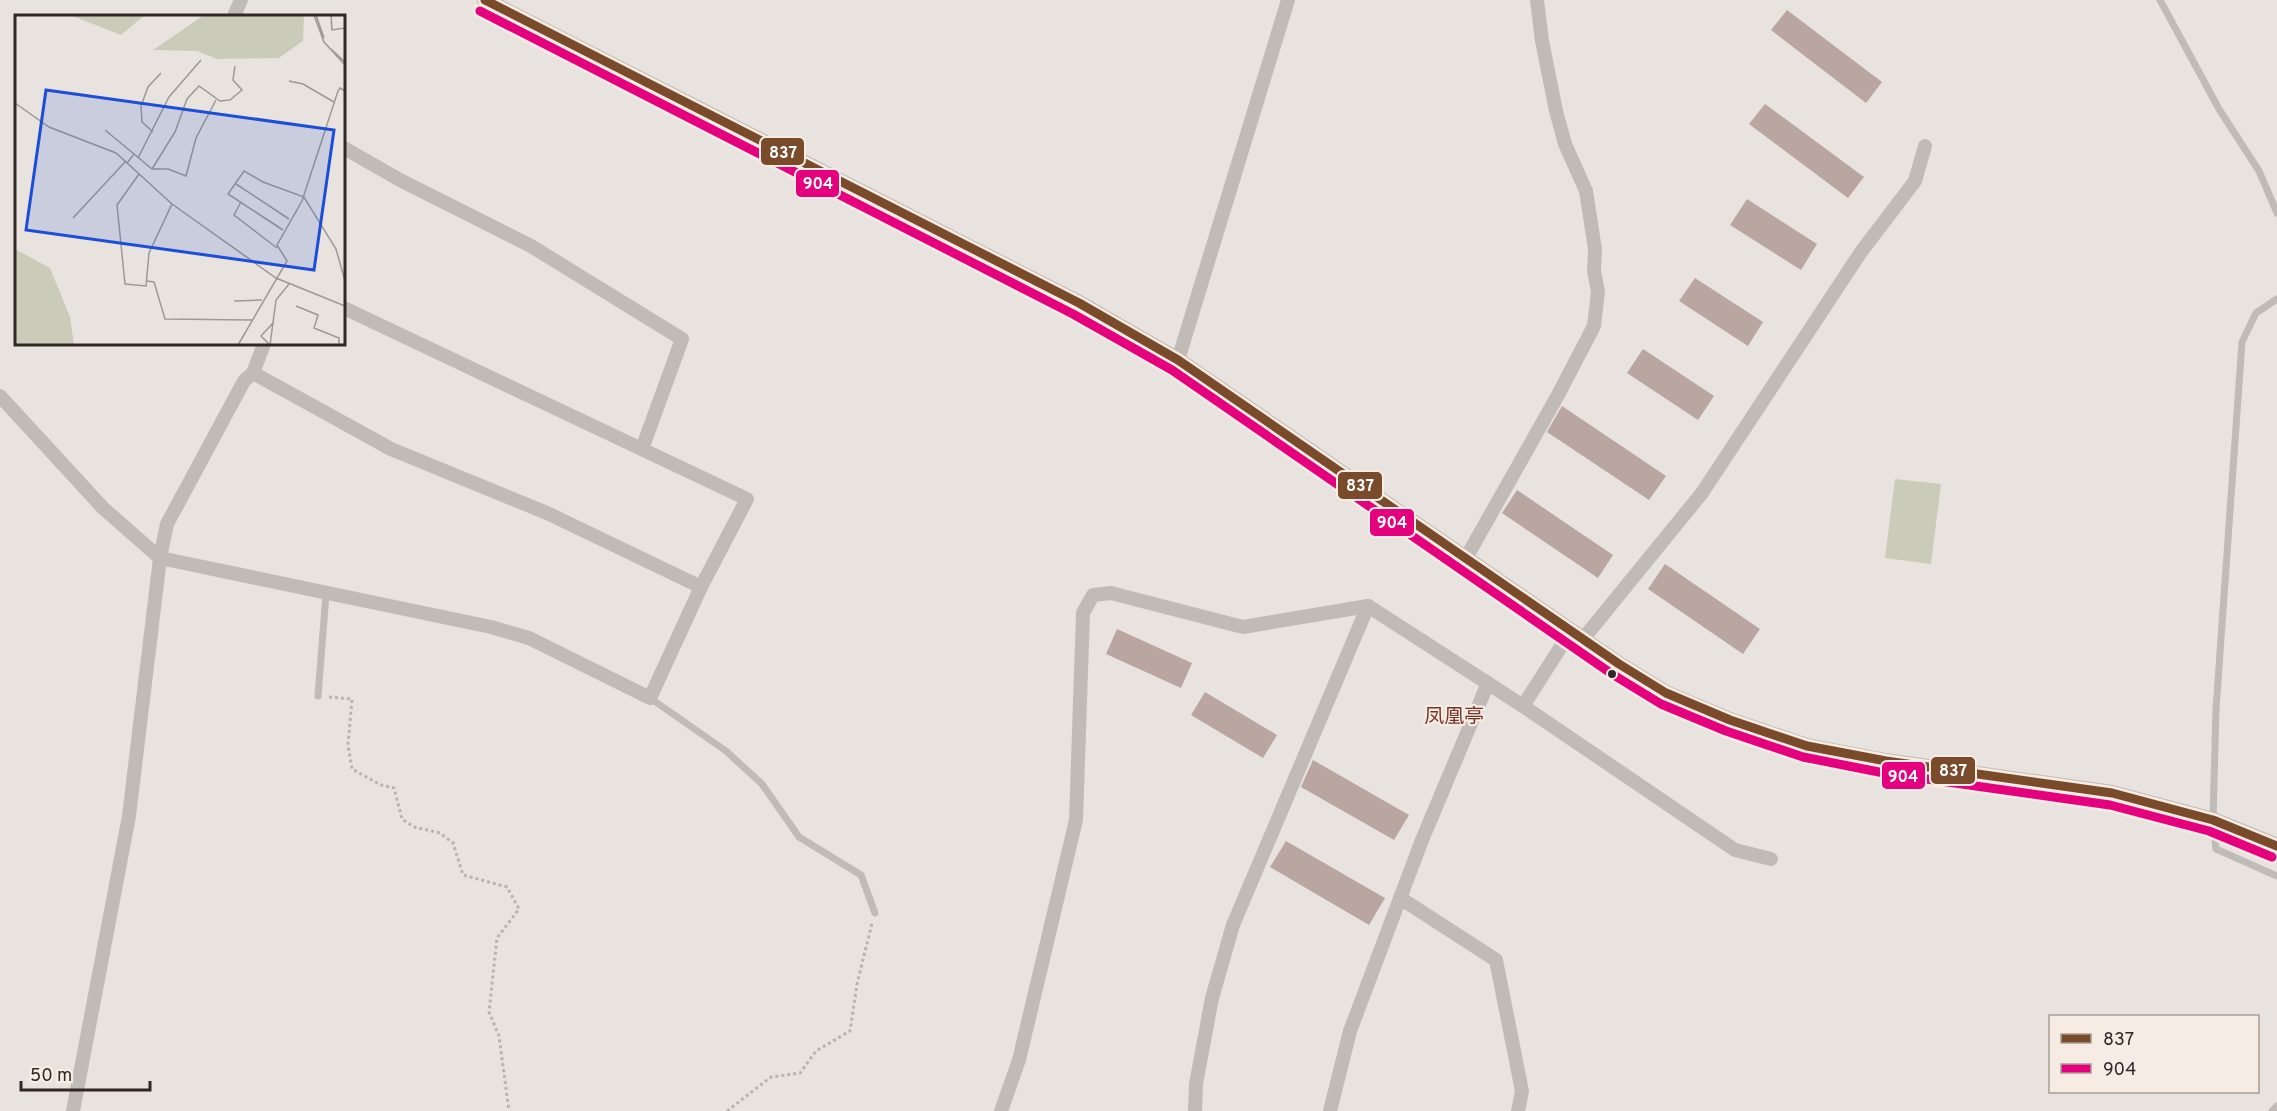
<svg xmlns="http://www.w3.org/2000/svg" width="2277" height="1111" font-family="Overpass,'Noto Sans SC',sans-serif">
<rect width="100%" height="100%" fill="#e8e3de"/>
<path fill="#caccb9" d="M1895 479 1941 484 1931 564 1885 558Z"/>
<g fill="#baa6a1">
<path d="M1787 10 1882 82 1866 103 1771 30Z"/>
<path d="M1765 104 1864 177 1848 198 1749 124Z"/>
<path d="M1747 199 1817 244 1801 270 1730 225Z"/>
<path d="M1695 278 1763 322 1748 346 1679 301Z"/>
<path d="M1643 349 1714 396 1698 420 1627 373Z"/>
<path d="M1562 406 1666 476 1649 500 1547 432Z"/>
<path d="M1517 490 1613 555 1598 578 1502 513Z"/>
<path d="M1665 564 1760 629 1743 654 1648 589Z"/>
<path d="M1117 629 1192 663 1181 688 1106 654Z"/>
<path d="M1205 692 1277 735 1263 758 1191 715Z"/>
<path d="M1313 760 1409 815 1394 840 1301 787Z"/>
<path d="M1286 841 1385 898 1369 925 1270 867Z"/>
</g>
<g fill="none" stroke-linecap="round" stroke-linejoin="round">
<g stroke="#bab3af" stroke-width="3" stroke-dasharray="3 3" stroke-linecap="butt">
<path d="M329 697 352 699 348 745 352 769 381 785 394 788 402 819 414 827 440 833 453 843 463 875 507 887 519 909 497 938 489 1012 499 1036 509 1111"/>
<path d="M727 1111 771 1077 800 1073 816 1051 850 1031 857 984 872 923"/>
</g>
<g stroke="#c1bbb7" stroke-width="7">
<path d="M2160 0 2219 109 2259 171 2277 213"/>
<path d="M2277 299 2256 313 2242 342 2216 709 2213 820 2216 849 2277 876"/>
<path d="M318 696 326 594"/>
<path d="M650 698 726 751 762 784 799 837 861 875 875 913"/>
<path d="M2272 1111 2277 1106"/>
</g>
<g stroke="#c1bbb7" stroke-width="14">
<path d="M234 16 241 0"/>
<path d="M344 148 400 180 531 246 682 339 642 449"/>
<path d="M1178 360 1288 0"/>
<path d="M253 373 391 449 547 513 701 587"/>
<path d="M0 396 103 508 160 558 491 627 529 638 650 698 701 587 747 499 344 308"/>
<path d="M1466 558 1558 395 1594 326 1598 292 1594 271 1595 249 1586 191 1565 144 1556 111 1542 41 1537 0"/>
<path d="M1583 639 1702 493 1861 252 1915 181 1925 146"/>
<path d="M1523 706 1735 850 1771 859"/>
<path d="M1400 898 1496 960 1522 1091 1518 1111"/>
<path d="M73 1111 129 816 160 558 167 524 244 381 253 373 264 344"/>
<path d="M1001 1111 1019 1060 1076 820 1083 613 1093 595 1111 593 1243 627 1368 606 1523 706 1571 631"/>
<path d="M1195 1111 1196 1084 1212 998 1233 925 1368 606"/>
<path d="M1330 1111 1350 1031 1422 840 1488 683"/>
</g>
<path stroke="#c1bbb7" stroke-width="16" d="M485 0 1079 303 1178 360 1619 664 1666 693 1730 720 1807 746 1886 761 2112 793 2213 820 2277 846"/>
<defs>
<path id="bus-1" d="M485 0 1079 303 1178 360 1619 664 1666 693 1730 720 1807 746 1886 761 2112 793 2213 820 2277 846"/>
<path id="bus-2" d="M480 11 1073 314 1172 370 1612 674 1661 704 1726 731 1803 757 1884 773 2110 805 2209 831 2272 857"/>
</defs>
<use href="#bus-1" stroke="#f6ece4" stroke-width="14"/>
<use href="#bus-2" stroke="#f6ece4" stroke-width="14"/>
<use href="#bus-1" stroke="#7a4b2a" stroke-width="9"/>
<use href="#bus-2" stroke="#e5007d" stroke-width="9"/>
</g>
<circle fill="#312826" stroke="#f6ece4" stroke-width="2" cx="1612" cy="674" r="5"/>
<g text-anchor="middle" stroke-width="4.5" stroke-linejoin="round" paint-order="stroke">
<g font-size="20" fill="#75342a" stroke="#f6ece4">
<text x="1454" y="723">凤凰亭</text>
</g>
</g>
<g transform="translate(15 15)">
<rect width="330" height="330" fill="#e8e3de"/>
<path d="M55 0H130L106 20ZM189 0H289L288 26 264 43 202 44 182 36 138 35ZM0 234 35 253 55 302 59 330H0Z" fill="#caccb9"/>
<path fill="none" stroke="#9f9894" stroke-width="1.5" d="M299 0 309 27 330 50M301 0 309 23M316 0 317 15 330 13M316 34 330 47M274 66 288 69 319 87M0 88 34 112 101 138 157 189 261 263 330 291M90 115 119 139M138 117 127 107 126 91 133 72 146 58M123 143 154 82 186 45M112 148 119 139 137 154H153L171 161 181 123 201 85M137 154 160 117 172 84 184 71 205 86 215 85 227 75 218 65 220 51M124 159 102 190 110 269 131 271 134 238 157 189M221 169 274 204M226 187 219 200 262 233M58 203 110 147M268 215 213 179 229 156 248 167 289 182 321 234 330 266M132 266 139 267 150 304 237 305M219 286 247 285M281 291 303 300 299 313 324 323V330M254 329 246 321 259 307M223 330 272 246 262 230 287 186 323 76 325 73 330 76M255 330 261 285 274 269"/>
<path fill="#1d4ed8" fill-opacity="0.15" stroke="#1d4ed8" stroke-width="3" d="M31 75 319 115 299 255 11 215Z"/>
<rect width="330" height="330" fill="none" stroke="#312826" stroke-width="3"/>
</g>
<g stroke="#f6ece4" stroke-width="2">
<rect x="760" y="137" width="45" height="29" rx="6" fill="#7a4b2a"/>
<rect x="795" y="169" width="45" height="29" rx="6" fill="#e5007d"/>
<rect x="1337" y="471" width="46" height="29" rx="6" fill="#7a4b2a"/>
<rect x="1369" y="508" width="46" height="29" rx="6" fill="#e5007d"/>
<rect x="1930" y="756" width="46" height="29" rx="6" fill="#7a4b2a"/>
<rect x="1881" y="761" width="45" height="29" rx="6" fill="#e5007d"/>
</g>
<g font-size="16" text-anchor="middle" font-weight="bold" fill="#fff">
<text x="783" y="158">837</text>
<text x="818" y="189">904</text>
<text x="1360" y="491">837</text>
<text x="1392" y="528">904</text>
<text x="1953" y="776">837</text>
<text x="1903" y="782">904</text>
</g>
<rect x="2049" y="1015" width="210" height="78" fill="#f6ece4" stroke="#a79e98" stroke-width="1.5"/>
<rect x="2061" y="1034" width="30" height="9" fill="#7a4b2a" stroke="#a79e98" stroke-width="1.5"/>
<text x="2103" y="1045" font-size="18" fill="#312826">837</text>
<rect x="2061" y="1064" width="30" height="9" fill="#e5007d" stroke="#a79e98" stroke-width="1.5"/>
<text x="2103" y="1075" font-size="18" fill="#312826">904</text>
<path d="M21 1081v9h129v-9" fill="none" stroke="#312826" stroke-width="3"/>
<text x="30" y="1081" font-size="18" fill="#312826" stroke="#f6ece4" stroke-width="4.5" paint-order="stroke">50 m</text>
</svg>
